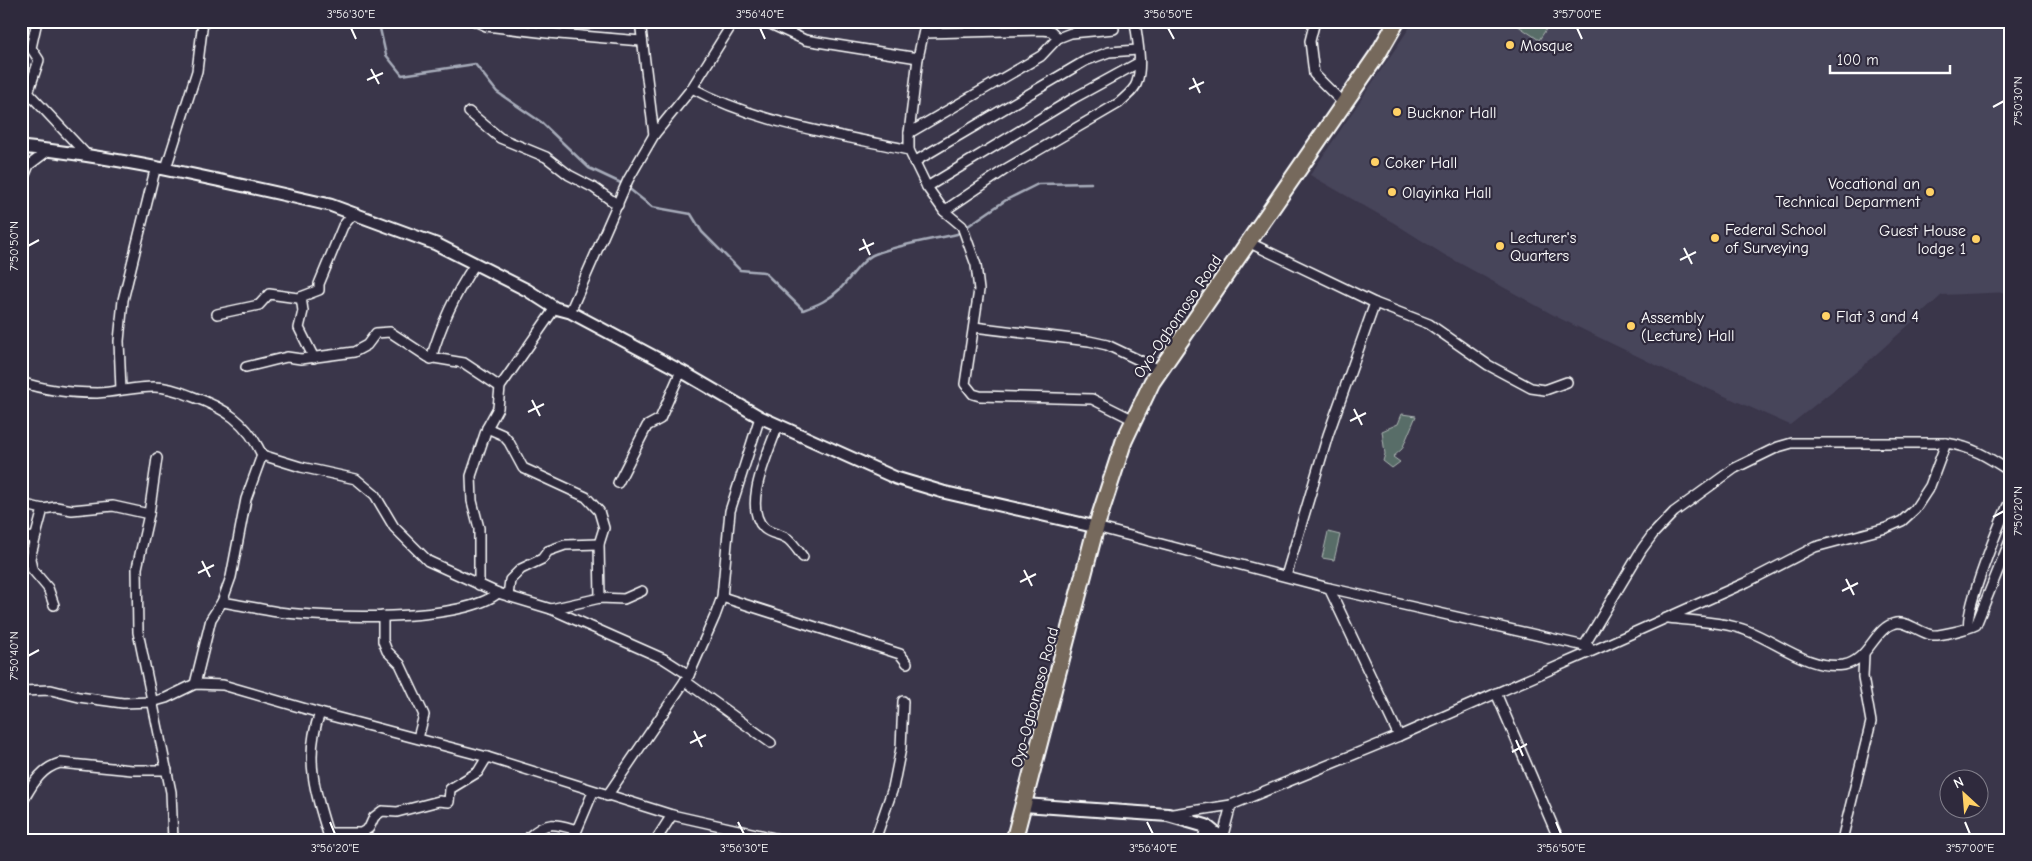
<svg xmlns="http://www.w3.org/2000/svg" width="2032" height="861" font-family="'Comic Neue',sans-serif">
<rect width="100%" height="100%" fill="#3a364a"/>
<filter id="ink" filterUnits="userSpaceOnUse"><feTurbulence type="fractalNoise" baseFrequency=".02" numOctaves="2"/><feDisplacementMap in="SourceGraphic" scale="10" xChannelSelector="R" yChannelSelector="G"/><feConvolveMatrix kernelMatrix="1 2 1 2 8 2 1 2 1" color-interpolation-filters="sRGB"/></filter>
<g filter="url(#ink)">
<path fill="#47445a" d="M1414 21H2011V292L1942 295 1861 368 1790 425 1666 370 1559 318 1443 254 1394 223 1310 175Z"/>
<g fill="#596d67" stroke="#acb6b3">
<path d="M1511 21H1544L1549 25 1539 40Z"/>
<path d="M1402 414 1416 416 1402 449 1393 457 1400 462 1392 468 1383 461 1385 454 1382 431 1398 424Z"/>
<path d="M1328 532 1340 535 1334 560 1322 558Z"/>
</g>
<g fill="none" stroke-linecap="round" stroke-linejoin="round">
<g stroke="#a7acba" stroke-width="2.5">
<path d="M373 21 379 24 386 55 402 75 475 64 497 92 541 122 589 168 623 184"/>
<path d="M627 187 652 207 691 214 702 232 740 270 764 272 803 310C817 305 829 300 840 289 849 280 863 258 875 254 901 244 930 240 957 234L961 231"/>
<path d="M965 228 1006 200 1038 184 1091 183"/>
</g>
<defs>
<g id="minor">
<path d="M475 21 486 26 547 33 641 41"/>
<path d="M640 21 654 135"/>
<path d="M764 21 805 40 918 58"/>
<path d="M926 21 918 58 909 133V150L927 187 944 211 962 226 976 265 979 290 965 384 973 394 980 396 1092 399 1134 420"/>
<path d="M1315 21 1310 41 1314 74 1344 104"/>
<path d="M925 33 1042 30 1051 31 1058 38"/>
<path d="M21 85 85 153"/>
<path d="M692 88C758 124 836 134 909 150"/>
<path d="M28 93 39 60 31 48 37 21"/>
<path d="M469 112 500 138 546 157 569 175 594 188 618 205"/>
<path d="M909 133 1041 56 1058 38 1071 33 1114 29"/>
<path d="M914 162 1085 61 1109 52 1138 50"/>
<path d="M166 168 197 71 203 21"/>
<path d="M21 184 29 165 49 150"/>
<path d="M927 187 1074 98 1138 63"/>
<path d="M944 211 1006 169 1119 103C1125 97 1135 90 1137 82 1143 64 1137 39 1135 21"/>
<path d="M1248 242 1375 303 1429 324 1488 365 1531 388 1545 390 1567 382"/>
<path d="M301 297 303 311 299 328 314 358"/>
<path d="M570 312 628 180 654 135 692 88 734 21"/>
<path d="M217 314 259 305 269 294 298 298 319 290V284L343 226 354 213"/>
<path d="M974 327 1089 341 1107 345 1160 370"/>
<path d="M431 359C441 324 455 294 475 264"/>
<path d="M246 367 287 357 301 359 354 352 367 345 376 333 390 332 428 357 464 363 500 387"/>
<path d="M21 382C44 390 73 393 97 393 116 392 135 387 154 387 167 387 179 391 191 396 225 408 247 422 262 455L246 499 231 577 222 602 211 619 195 684"/>
<path d="M121 390 119 341 123 300 156 166"/>
<path d="M778 425C770 450 741 506 764 528 770 534 781 534 788 539 794 544 799 552 803 557"/>
<path d="M487 428 503 435 509 442 523 468 586 497 599 511 604 528 599 544 600 598"/>
<path d="M262 455 301 467 356 479 375 495 394 527 428 561 498 593 551 609 664 659 689 675"/>
<path d="M157 458 149 514 137 568 138 632 171 792 173 840"/>
<path d="M618 483 647 426 660 419 681 371"/>
<path d="M21 504 43 509 56 507 72 510 113 506 149 514"/>
<path d="M43 509 30 558 32 569 48 588 54 605"/>
<path d="M1096 527 1329 588 1589 647"/>
<path d="M21 538 35 537"/>
<path d="M1286 576 1328 435 1375 303"/>
<path d="M479 585V528L472 501 471 476 487 428 498 408 500 387 555 308"/>
<path d="M1329 588 1399 736"/>
<path d="M508 596 510 580 521 569 542 559 548 551 565 545 599 544"/>
<path d="M722 597 900 654 907 663"/>
<path d="M222 602C241 605 259 609 278 612 326 618 461 623 498 593"/>
<path d="M551 609 600 598 624 599 642 591"/>
<path d="M383 616V641L387 651 400 664 424 715 418 738"/>
<path d="M1669 618C1693 621 1726 622 1748 631 1779 643 1809 670 1844 665 1870 660 1874 627 1896 623 1908 621 1920 633 1932 635 1940 636 1968 629 1976 625L2011 538"/>
<path d="M1969 627C1963 613 2002 517 2011 499"/>
<path d="M1584 646 1642 549 1653 534 1674 512 1735 468 1778 447 1792 443H1946C1973 447 1988 457 2011 472"/>
<path d="M685 681 771 743"/>
<path d="M21 691 51 690 79 697 123 703 152 702 166 698 195 684 223 685 320 713 487 757 672 815 783 840"/>
<path d="M1496 693 1559 840"/>
<path d="M320 713C303 757 316 797 330 840"/>
<path d="M607 796 689 675 715 616 722 597 730 511 760 417"/>
<path d="M21 804C32 786 39 769 60 763L132 770H167"/>
<path d="M1173 814 1231 805 1399 736 1597 649 1747 582 1815 547 1886 528 1902 521 1915 509 1930 486 1946 443"/>
<path d="M328 833H361L369 828 374 817 382 811 397 812 439 801 449 802 450 789 478 772 487 757"/>
<path d="M530 836C548 820 556 824 577 830L593 792"/>
<path d="M1222 839 1231 805"/>
<path d="M656 840 672 815"/>
<path d="M875 840 893 788 901 748 903 701"/>
<path d="M1203 840 1206 826"/>
<path d="M1842 840 1871 722 1863 677 1864 654"/>
</g>
<path id="tertiary" d="M21 147C127 158 227 182 330 205L436 244 527 290 555 308 570 312 681 371 760 417 896 478 943 492 1096 527"/>
<path id="secondary" d="M1024 805 1168 815 1206 826 1223 840"/>
<path id="trunk" d="M1014 840 1096 527 1124 441 1152 382 1378 54 1397 21"/>
</defs>
<use href="#minor" stroke="#fff" stroke-width="12"/>
<use href="#tertiary" stroke="#fff" stroke-width="15"/>
<use href="#secondary" stroke="#fff" stroke-width="16"/>
<use href="#trunk" stroke="#fff" stroke-width="19"/>
<use href="#minor" stroke="#2f2a3d" stroke-width="9"/>
<use href="#tertiary" stroke="#2f2a3d" stroke-width="11"/>
<use href="#secondary" stroke="#2f2a3d" stroke-width="12"/>
<use href="#trunk" stroke="#76695c" stroke-width="15"/>
</g>
</g>
<path fill="none" stroke="#fff" stroke-width="2" d="M351 28 356 39M760 28 765 39M1168 28 1174 39M1577 28 1582 39M371 69 379 84M1193 78 1200 93M367 80 383 73M1189 89 1204 82M1993 107 2004 101M863 239 870 255M28 246 39 240M1684 248 1692 264M859 250 874 243M1680 260 1696 252M532 400 540 416M1354 409 1362 425M528 412 544 404M1350 421 1366 413M1993 517 2004 511M202 561 210 577M1024 570 1032 586M198 573 214 565M1846 579 1854 595M1020 582 1036 574M1842 591 1858 583M28 656 39 650M694 731 702 747M1516 740 1523 756M690 743 706 735M1512 752 1527 744M330 822 335 834M738 822 744 834M1147 822 1153 834M1556 822 1561 834M1965 822 1970 834"/>
<g fill="#ffd166" stroke="#2f2a3d" stroke-width="2">
<circle cx="1510" cy="45" r="5"/>
<circle cx="1397" cy="112" r="5"/>
<circle cx="1375" cy="162" r="5"/>
<circle cx="1392" cy="192" r="5"/>
<circle cx="1930" cy="192" r="5"/>
<circle cx="1715" cy="238" r="5"/>
<circle cx="1976" cy="239" r="5"/>
<circle cx="1500" cy="246" r="5"/>
<circle cx="1826" cy="316" r="5"/>
<circle cx="1631" cy="326" r="5"/>
</g>
<g text-anchor="middle" stroke-width="4.5" stroke-linejoin="round" paint-order="stroke">
<g font-size="16" fill="#fff" stroke="#2f2a3d" text-anchor="start">
<text x="1520" y="51">Mosque</text>
<text x="1407" y="118">Bucknor Hall</text>
<text x="1385" y="168">Coker Hall</text>
<text x="1920" y="189" text-anchor="end">Vocational an<tspan x="1920" dy="18">Technical Deparment</tspan></text>
<text x="1402" y="198">Olayinka Hall</text>
<text x="1725" y="235">Federal School<tspan x="1725" dy="18">of Surveying</tspan></text>
<text x="1966" y="236" text-anchor="end">Guest House<tspan x="1966" dy="18">lodge 1</tspan></text>
<text x="1510" y="243">Lecturer's<tspan x="1510" dy="18">Quarters</tspan></text>
<text x="1836" y="322">Flat 3 and 4</text>
<text x="1641" y="323">Assembly<tspan x="1641" dy="18">(Lecture) Hall</tspan></text>
</g>
<g font-size="16" fill="#fff" stroke="#2f2a3d">
<text transform="translate(1177 316) rotate(-56)" y="6">Oyo-Ogbomoso Road</text>
<text transform="translate(1034 697) rotate(-75)" y="6">Oyo-Ogbomoso Road</text>
</g>
</g>
<rect width="2032" height="861" fill="none" stroke="#2f2a3d" stroke-width="55"/>
<g transform="translate(1964 794) rotate(334)"><circle r="24" fill="#2f2a3d" stroke="#827f8b"/>
<path d="M0-4L9 19L0 12L-9 19Z" fill="#ffd166"/>
<text y="-8" font-size="14" font-weight="bold" text-anchor="middle" fill="#ffffff">N</text>
</g>
<path d="M1830 65v8h120v-8" fill="none" stroke="#ffffff" stroke-width="2.5"/>
<text x="1837" y="65" font-size="15" fill="#ffffff" stroke="#2f2a3d" stroke-width="4" paint-order="stroke">100 m</text>
<rect x="28" y="28" width="1976" height="806" fill="none" stroke="#fff" stroke-width="2"/>
<g font-size="12" text-anchor="middle" fill="#fff">
<text x="351" y="18">3°56'30"E</text>
<text x="760" y="18">3°56'40"E</text>
<text x="1168" y="18">3°56'50"E</text>
<text x="1577" y="18">3°57'00"E</text>
<text transform="translate(2018 101) rotate(-90)" y="4">7°50'30"N</text>
<text transform="translate(14 246) rotate(-90)" y="4">7°50'50"N</text>
<text transform="translate(2018 511) rotate(-90)" y="4">7°50'20"N</text>
<text transform="translate(14 656) rotate(-90)" y="4">7°50'40"N</text>
<text x="335" y="852">3°56'20"E</text>
<text x="744" y="852">3°56'30"E</text>
<text x="1153" y="852">3°56'40"E</text>
<text x="1561" y="852">3°56'50"E</text>
<text x="1970" y="852">3°57'00"E</text>
</g>
</svg>
